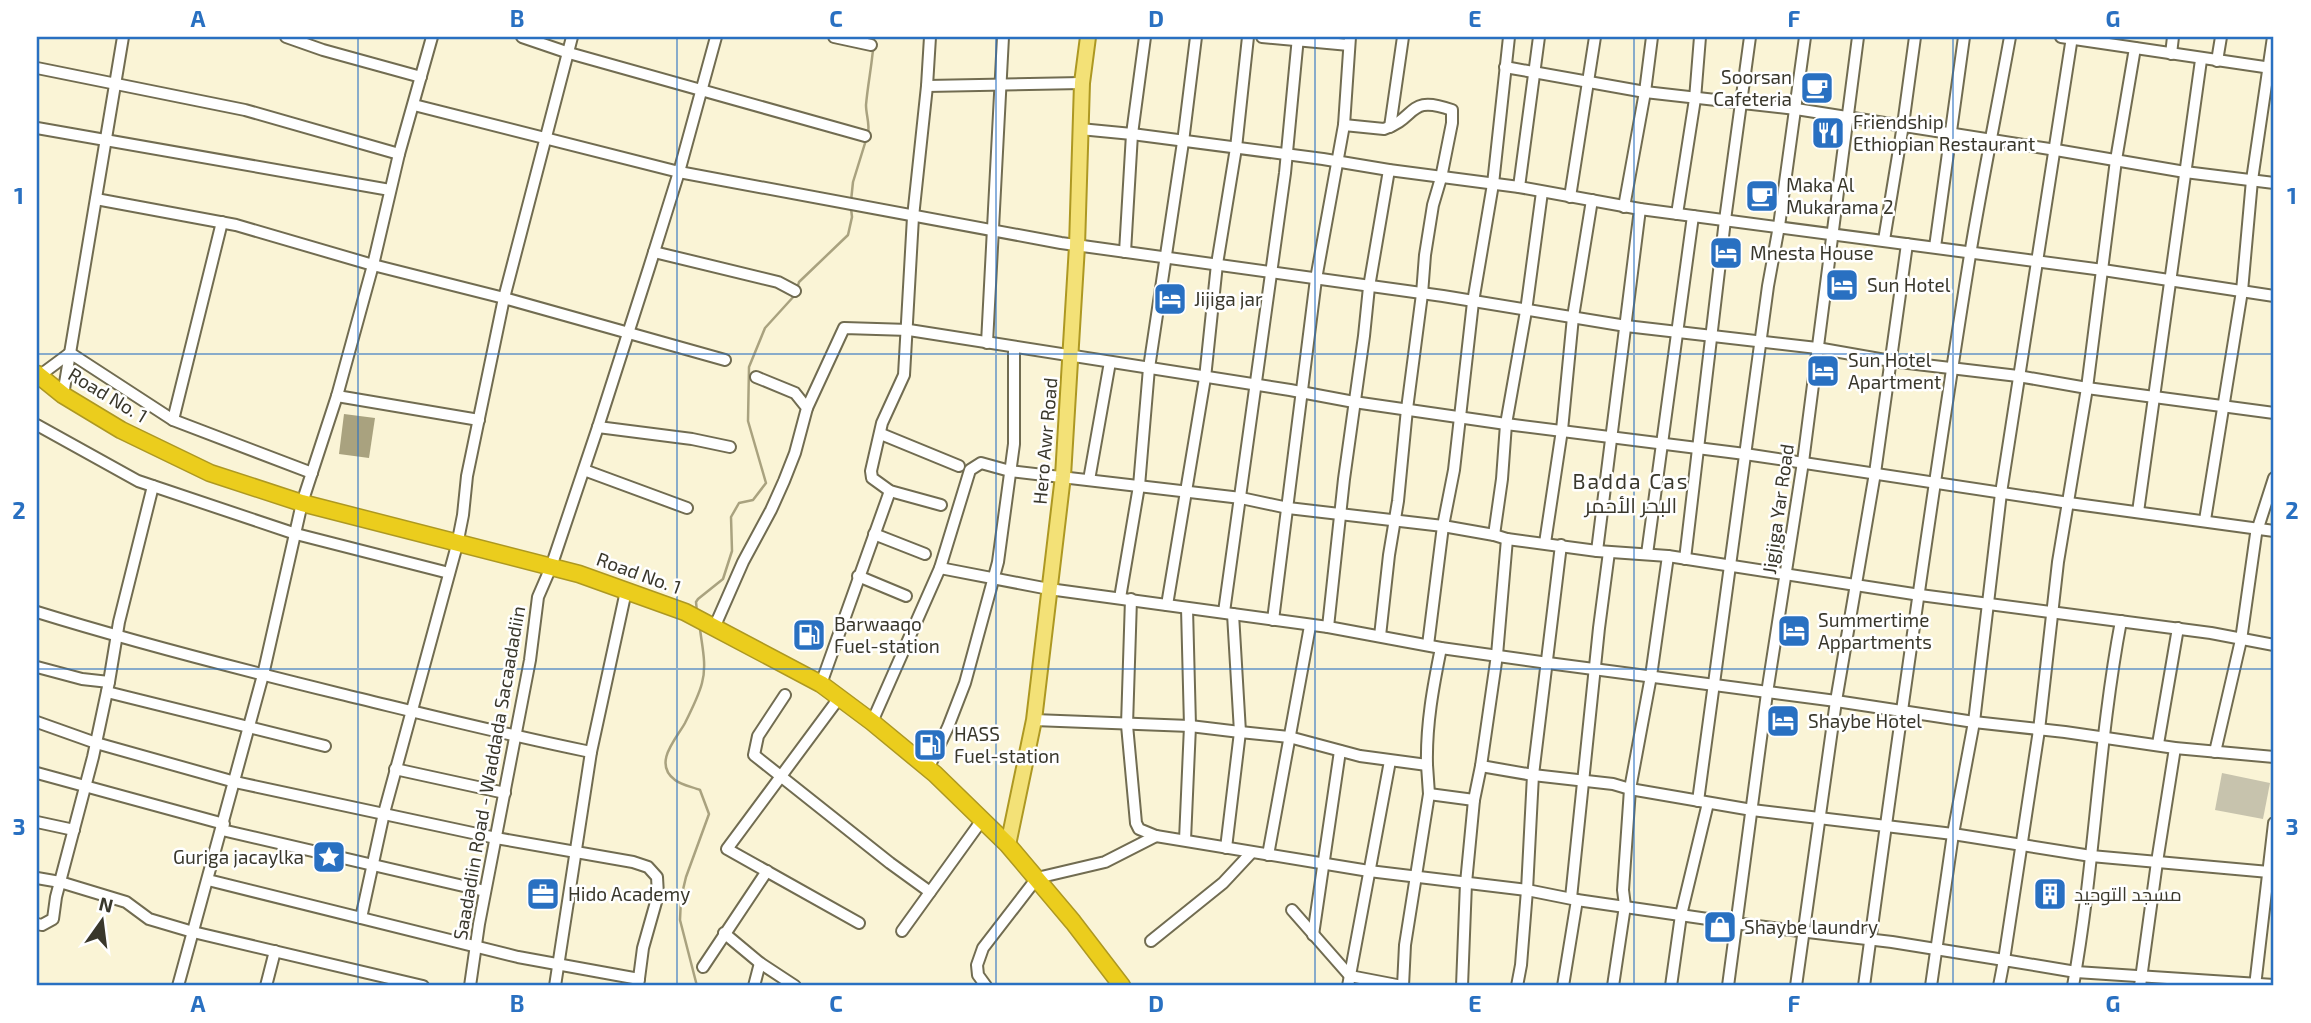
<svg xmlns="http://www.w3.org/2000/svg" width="2311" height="1023" font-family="'Exo 2',Cairo,sans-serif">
<rect width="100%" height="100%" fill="#faf4d6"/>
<path fill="#c7c3ad" d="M2222 773 2270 783 2263 819 2215 810Z"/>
<path fill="#a9a27f" d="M344 414 375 418 369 458 339 454Z"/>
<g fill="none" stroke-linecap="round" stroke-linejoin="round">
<g stroke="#a9a27f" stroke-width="2.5">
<path d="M868 134C870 124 866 115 866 105 868 82 873 60 874 37"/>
<path d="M851 201 853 182 866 140"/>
<path d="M797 289 799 282 848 235 852 217 851 208"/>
<path d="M697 612 696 602 698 599 723 579 732 551 731 517 739 503 753 500 766 483 748 421 749 367 765 328 795 295"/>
<path d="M697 986 680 920 681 898 686 877 709 814 700 790C693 787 681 785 675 780 652 763 677 738 685 723 691 711 699 695 702 683 707 665 702 646 700 629"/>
</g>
<defs>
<g id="minor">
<path d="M286 37 323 50 421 77"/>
<path d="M522 37 569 53 865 136"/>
<path d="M834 37 871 45"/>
<path d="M930 37 927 86 913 217 904 375 882 423 871 471 872 478 890 491 941 505"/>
<path d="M1262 37 1349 45"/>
<path d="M2061 37 2271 68"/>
<path d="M2171 54 2173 37"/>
<path d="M2217 61 2221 37"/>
<path d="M1505 67 1645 92 1796 109 2056 150 2185 172 2274 183"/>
<path d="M37 68 245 110 399 154"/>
<path d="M927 86 1082 83"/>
<path d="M414 105 679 172 1061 243 1443 296 1626 326 1817 348 1891 361 2018 376 2087 388 2274 413"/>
<path d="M1344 125 1384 129C1418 118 1407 94 1452 110V123L1441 178 1433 205 1425 255 1422 294 1407 409 1398 501 1389 555 1380 636"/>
<path d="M1390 127 1403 37"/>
<path d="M37 128 390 190"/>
<path d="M1080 129 1132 134 1323 159 1389 170 1519 187 1640 209 2103 270 2274 296"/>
<path d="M1519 187 1539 37"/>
<path d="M1570 197 1595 37"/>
<path d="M96 199 236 225 373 265 504 298 725 360"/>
<path d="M1624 207 1645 92 1652 37"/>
<path d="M1677 214 1695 99 1700 37"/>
<path d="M1884 240 1903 125 1915 37"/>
<path d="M1935 247 1964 37"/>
<path d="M654 252 778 282 795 291"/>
<path d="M1125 252 1132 134 1145 37"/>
<path d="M987 343 1003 37"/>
<path d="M70 353 173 420 312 473"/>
<path d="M39 376 70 353"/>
<path d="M63 395 123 37"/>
<path d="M337 396 479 420"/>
<path d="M807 408 844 328 909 330 1290 390 1354 402 1506 424 1745 454 2069 503 2274 531"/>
<path d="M173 420 222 222"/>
<path d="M37 425 138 481 296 534 449 573"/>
<path d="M598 427 692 439 730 447"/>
<path d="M881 434 959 466"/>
<path d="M584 470 687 508"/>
<path d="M1089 480 1110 362"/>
<path d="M2138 512 2201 60"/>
<path d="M2205 520 2242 291 2252 180 2273 37"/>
<path d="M874 534 925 554"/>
<path d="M1494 535 1502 479 1506 424 1526 311 1542 192"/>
<path d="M1545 543 1562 430 1573 317 1592 200"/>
<path d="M1597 551 1640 209"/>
<path d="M1647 554 1693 216"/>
<path d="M1685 559 1725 220 1750 37"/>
<path d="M940 568 1049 589 1328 627 1441 648 1548 663 1836 701 1974 722 2065 732 2175 748 2274 757"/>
<path d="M858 576 906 596"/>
<path d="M1120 598 1139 486 1149 368 1183 142 1196 37"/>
<path d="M1131 599 1127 725 1136 823 1139 829 1156 836 1369 871 1527 890 1577 900 1749 925 1892 942 2004 960 2039 730 2058 562 2087 388 2116 160 2135 48"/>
<path d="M1167 605 1205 378 1217 264 1236 148 1248 37"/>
<path d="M37 612C137 643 239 669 341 694 424 714 507 735 591 752"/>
<path d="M1224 612 1285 173 1298 37"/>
<path d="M1273 620 1316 279 1344 125 1350 37"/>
<path d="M1328 627 1344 479 1364 336 1369 287 1389 170"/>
<path d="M714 628 743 562 771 510 784 481 795 453 807 408 795 393 756 377"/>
<path d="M1428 645 1443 526 1454 470 1473 302 1493 184 1509 37"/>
<path d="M37 667 82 679 109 682"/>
<path d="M821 684 890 491"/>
<path d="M107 692 325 746"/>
<path d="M785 695 758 736 754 755 890 863 930 892"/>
<path d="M839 698 727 849 859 923"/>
<path d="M1034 720 1190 726 1240 732 1289 737 1360 756 1427 765C1426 725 1433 687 1441 648"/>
<path d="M37 722 96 743 235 782 496 838 633 862 648 867 657 877 658 895 643 948 638 986"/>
<path d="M872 722 940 568 970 470 981 463 1010 471 1241 498 1288 508 1443 526 1494 535 1507 539 1597 551 1668 556 1920 595 2211 633 2274 645"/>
<path d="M2158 744 2178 628"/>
<path d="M2215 752 2241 640 2256 534 2274 478"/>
<path d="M1481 766 1533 775 1613 784 1630 789 1752 810 1953 834 2091 856 2269 872 2274 875"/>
<path d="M395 769 505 793"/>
<path d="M928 769 948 727 965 683 998 562 1014 444V347"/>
<path d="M37 773 224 824"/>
<path d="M1429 794 1474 800"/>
<path d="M1698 801 1768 286 1779 226 1805 37"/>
<path d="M37 822 74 830"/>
<path d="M222 830 485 891"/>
<path d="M1185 840 1190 726 1187 608"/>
<path d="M1226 848 1240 732 1233 614"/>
<path d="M1268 855 1310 626"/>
<path d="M37 878 60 882 126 902 149 919 193 932 423 986"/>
<path d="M208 880 518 957 639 979"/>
<path d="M1571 898 1599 628 1609 552"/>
<path d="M1292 910 1350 976 1402 986"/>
<path d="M361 918 384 813 457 545 463 515 467 476 504 298 572 37"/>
<path d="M37 924 42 925 53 919 56 897 93 757 109 682 119 622 153 486"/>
<path d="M902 931 982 820"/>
<path d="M724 933 760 963 795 986"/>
<path d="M1313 935 1340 751"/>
<path d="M1151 941 1223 883 1251 853"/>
<path d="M703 967 767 871"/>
<path d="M178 986 263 675 302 503 337 396 373 265 399 154 432 37"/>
<path d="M266 986 275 951"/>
<path d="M470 986 479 924 530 660 538 597 551 567 598 427 649 268 679 172 716 37"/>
<path d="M555 986 591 752 626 591"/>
<path d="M754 986 760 963"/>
<path d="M986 986 978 975 977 965 983 948 1037 878 1105 862 1156 836"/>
<path d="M1348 986 1390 761"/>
<path d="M1403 986 1405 945 1429 794 1427 765"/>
<path d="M1462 986 1466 883 1474 800 1481 766 1497 655 1507 539"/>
<path d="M1517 986 1521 965 1527 890 1533 775 1561 545"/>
<path d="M1563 986 1577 900"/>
<path d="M1613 986 1625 906 1623 890 1630 789 1651 676 1668 556"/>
<path d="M1671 986 1681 915 1708 803"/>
<path d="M1728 986 1767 693 1803 462 1858 37"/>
<path d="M1796 986 1836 701 1875 473 1907 244"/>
<path d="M1864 986C1897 742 1931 498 1970 255 1982 182 1997 109 2010 37"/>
<path d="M1931 986 1953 834 1974 722 2001 493 2072 37"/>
<path d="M1999 986 2004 960 2076 972 2274 985"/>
<path d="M2073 986C2095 865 2098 742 2121 621"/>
<path d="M2140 986 2157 862 2175 748"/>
<path d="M2255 986 2274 823"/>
</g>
<path id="major" d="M1008 845 1034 720 1063 476 1077 246 1082 83 1088 37"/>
<path id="highway" d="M37 374 63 395 121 430 210 473 302 503 579 574 685 612 821 684 872 722 935 774 1008 845 1073 922 1122 986"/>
</defs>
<use href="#minor" stroke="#716c51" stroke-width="14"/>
<use href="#major" stroke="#ad9822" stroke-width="18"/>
<use href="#highway" stroke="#ad9822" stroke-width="19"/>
<use href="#minor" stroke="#fff" stroke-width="10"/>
<use href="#major" stroke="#f3e177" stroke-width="14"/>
<use href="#highway" stroke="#ebcd1d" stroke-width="16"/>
</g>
<path fill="none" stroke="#2970c1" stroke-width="2" stroke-opacity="0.55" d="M358 37V986M677 37V986M996 37V986M1315 37V986M1634 37V986M1953 37V986M37 354H2274M37 669H2274"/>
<defs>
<symbol id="cafe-square" viewBox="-11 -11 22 22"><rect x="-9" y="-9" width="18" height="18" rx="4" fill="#2970c1" stroke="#fff"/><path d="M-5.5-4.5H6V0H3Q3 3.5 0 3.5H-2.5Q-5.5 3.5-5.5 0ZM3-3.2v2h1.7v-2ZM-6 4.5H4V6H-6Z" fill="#fff"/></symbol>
<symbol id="restaurant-square" viewBox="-11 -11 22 22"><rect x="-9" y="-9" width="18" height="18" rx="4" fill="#2970c1" stroke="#fff"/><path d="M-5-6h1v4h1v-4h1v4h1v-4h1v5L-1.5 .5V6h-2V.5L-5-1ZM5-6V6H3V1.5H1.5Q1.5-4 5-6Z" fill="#fff"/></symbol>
<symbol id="hotel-square" viewBox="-11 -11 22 22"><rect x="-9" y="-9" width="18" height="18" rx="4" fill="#2970c1" stroke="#fff"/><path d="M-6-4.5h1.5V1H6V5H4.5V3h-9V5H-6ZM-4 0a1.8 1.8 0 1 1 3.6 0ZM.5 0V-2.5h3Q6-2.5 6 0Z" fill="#fff"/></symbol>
<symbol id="fuel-square" viewBox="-11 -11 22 22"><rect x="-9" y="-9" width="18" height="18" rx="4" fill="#2970c1" stroke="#fff"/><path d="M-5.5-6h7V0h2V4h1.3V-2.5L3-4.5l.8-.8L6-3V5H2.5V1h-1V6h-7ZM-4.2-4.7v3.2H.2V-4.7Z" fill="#fff"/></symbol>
<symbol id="sight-square" viewBox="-11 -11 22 22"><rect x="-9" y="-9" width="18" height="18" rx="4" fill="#2970c1" stroke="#fff"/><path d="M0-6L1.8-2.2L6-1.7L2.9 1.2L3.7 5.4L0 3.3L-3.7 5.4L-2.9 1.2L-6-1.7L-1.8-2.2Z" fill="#fff"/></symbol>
<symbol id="office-square" viewBox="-11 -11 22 22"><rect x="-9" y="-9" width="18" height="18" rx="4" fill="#2970c1" stroke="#fff"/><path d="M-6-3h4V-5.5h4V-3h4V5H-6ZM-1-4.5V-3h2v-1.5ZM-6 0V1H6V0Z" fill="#fff"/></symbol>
<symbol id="building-square" viewBox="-11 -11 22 22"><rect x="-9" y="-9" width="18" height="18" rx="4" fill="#2970c1" stroke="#fff"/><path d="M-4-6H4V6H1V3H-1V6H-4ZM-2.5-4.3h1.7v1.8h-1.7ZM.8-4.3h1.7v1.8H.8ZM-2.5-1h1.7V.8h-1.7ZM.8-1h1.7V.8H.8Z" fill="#fff"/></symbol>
<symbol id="shop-square" viewBox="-11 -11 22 22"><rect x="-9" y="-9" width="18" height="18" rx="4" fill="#2970c1" stroke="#fff"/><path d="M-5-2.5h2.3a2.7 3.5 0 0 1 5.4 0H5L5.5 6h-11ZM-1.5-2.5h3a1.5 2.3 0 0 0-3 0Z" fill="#fff"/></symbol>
</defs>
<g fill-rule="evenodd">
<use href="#cafe-square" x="1798" y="69" width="38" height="38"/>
<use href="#restaurant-square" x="1809" y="114" width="38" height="38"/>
<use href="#cafe-square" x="1743" y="177" width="38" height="38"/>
<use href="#hotel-square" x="1707" y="234" width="38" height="38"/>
<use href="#hotel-square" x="1823" y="266" width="38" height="38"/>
<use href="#hotel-square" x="1151" y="280" width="38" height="38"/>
<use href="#hotel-square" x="1804" y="352" width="38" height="38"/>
<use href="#hotel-square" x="1775" y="612" width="38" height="38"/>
<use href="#fuel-square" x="790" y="616" width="38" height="38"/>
<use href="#hotel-square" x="1764" y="702" width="38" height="38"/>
<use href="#fuel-square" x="911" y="726" width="38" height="38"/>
<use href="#sight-square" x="310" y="838" width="38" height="38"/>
<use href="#office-square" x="524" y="875" width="38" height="38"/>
<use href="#building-square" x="2031" y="875" width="38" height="38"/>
<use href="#shop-square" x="1701" y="908" width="38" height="38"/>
</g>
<g text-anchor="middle" stroke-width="5" stroke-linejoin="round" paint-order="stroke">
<g font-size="19" fill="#39372b" stroke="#fff" text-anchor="start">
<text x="1792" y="84" text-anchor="end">Soorsan<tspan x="1792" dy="22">Cafeteria</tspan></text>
<text x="1853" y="129">Friendship<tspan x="1853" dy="22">Ethiopian Restaurant</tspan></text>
<text x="1786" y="192">Maka Al<tspan x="1786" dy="22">Mukarama 2</tspan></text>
<text x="1750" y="260">Mnesta House</text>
<text x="1867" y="292">Sun Hotel</text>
<text x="1194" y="306">Jijiga jar</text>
<text x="1848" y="367">Sun Hotel<tspan x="1848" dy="22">Apartment</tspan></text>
<text x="1818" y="627">Summertime<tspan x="1818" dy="22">Appartments</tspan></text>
<text x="834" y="631">Barwaaqo<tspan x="834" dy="22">Fuel-station</tspan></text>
<text x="1808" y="728">Shaybe Hotel</text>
<text x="954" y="741">HASS<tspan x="954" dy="22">Fuel-station</tspan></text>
<text x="304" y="864" text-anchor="end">Guriga jacaylka</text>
<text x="568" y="901">Hido Academy</text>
<text x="2074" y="901">مسجد التوحيد</text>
<text x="1744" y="934">Shaybe laundry</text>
</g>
<g font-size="19" fill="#39372b" stroke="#fff">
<text transform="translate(108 395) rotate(31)" y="7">Road No. 1</text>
<text transform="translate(1045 441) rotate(-85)" y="7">Hero Awr Road</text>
<text transform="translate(1778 509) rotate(-82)" y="7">Jigjiga Yar Road</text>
<text transform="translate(639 573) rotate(20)" y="7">Road No. 1</text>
<text transform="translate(489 773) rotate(-80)" y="7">Saadadiin Road - Waddada Sacaadadiin</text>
</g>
<g font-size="21" letter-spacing="2" fill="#39372b" stroke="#fff">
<text x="1631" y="489">Badda Cas<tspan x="1631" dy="24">البحر الأحمر</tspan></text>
</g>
</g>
<rect width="2311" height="1023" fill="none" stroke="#ffffff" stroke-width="77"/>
<g transform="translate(102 921) rotate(14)" stroke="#ffffff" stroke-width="5" paint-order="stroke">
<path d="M0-5L12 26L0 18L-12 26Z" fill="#39372b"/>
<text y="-10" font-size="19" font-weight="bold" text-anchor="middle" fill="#39372b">N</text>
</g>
<rect x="38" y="38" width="2234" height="946" fill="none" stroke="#2970c1" stroke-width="2.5"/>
<g font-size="23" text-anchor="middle" font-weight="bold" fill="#2970c1">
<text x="198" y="27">A</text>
<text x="517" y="27">B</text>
<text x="836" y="27">C</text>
<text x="1156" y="27">D</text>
<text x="1475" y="27">E</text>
<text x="1794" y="27">F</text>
<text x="2113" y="27">G</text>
<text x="19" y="204">1</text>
<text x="2292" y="204">1</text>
<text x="19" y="519">2</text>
<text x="2292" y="519">2</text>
<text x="19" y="835">3</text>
<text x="2292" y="835">3</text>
<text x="198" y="1012">A</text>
<text x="517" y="1012">B</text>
<text x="836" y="1012">C</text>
<text x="1156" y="1012">D</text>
<text x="1475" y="1012">E</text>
<text x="1794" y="1012">F</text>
<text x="2113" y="1012">G</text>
</g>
</svg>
